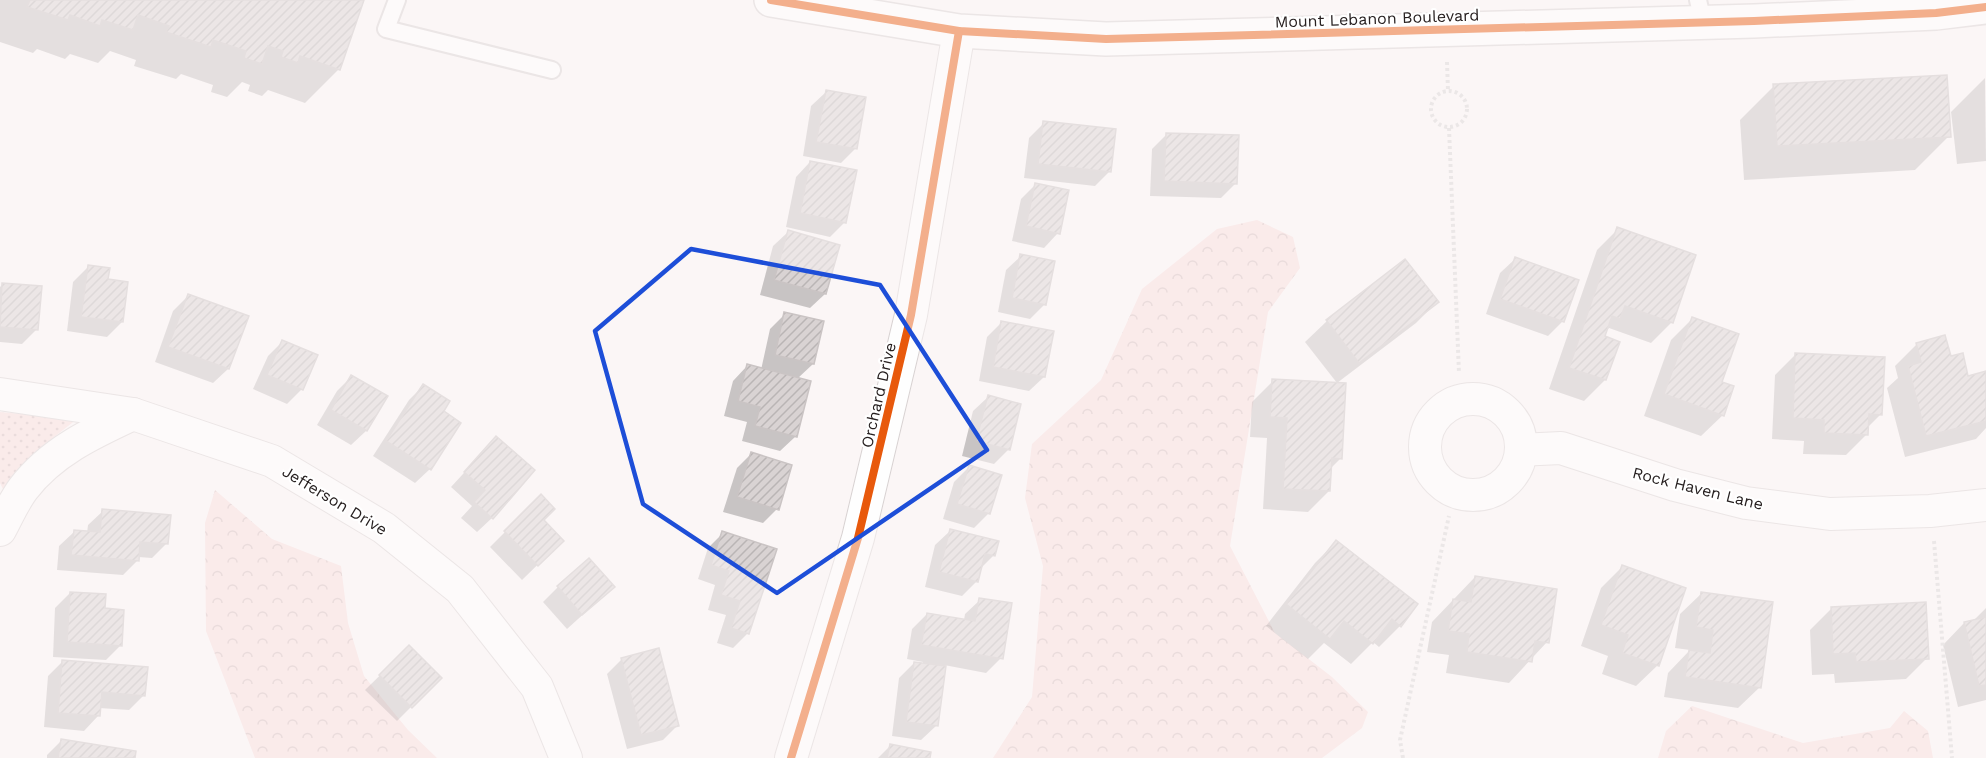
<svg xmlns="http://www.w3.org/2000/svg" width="1986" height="758" font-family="'Work Sans',sans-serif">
<defs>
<pattern id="grass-dots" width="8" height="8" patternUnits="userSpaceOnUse" patternTransform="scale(1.5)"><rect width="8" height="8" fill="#f8dddc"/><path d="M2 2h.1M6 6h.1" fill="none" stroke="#d5bdbc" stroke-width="1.8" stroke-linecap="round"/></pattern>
<pattern id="forest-crowns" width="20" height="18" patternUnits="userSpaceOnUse" patternTransform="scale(1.5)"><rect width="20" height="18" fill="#f8dddc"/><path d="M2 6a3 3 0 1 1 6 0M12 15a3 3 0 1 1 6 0" fill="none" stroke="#d5bdbc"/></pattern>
<pattern id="building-hatch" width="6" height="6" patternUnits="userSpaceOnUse" patternTransform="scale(1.5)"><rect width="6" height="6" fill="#d9d3d3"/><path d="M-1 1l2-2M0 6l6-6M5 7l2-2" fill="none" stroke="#bab5b5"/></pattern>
</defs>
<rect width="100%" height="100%" fill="#fbf6f6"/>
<path fill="url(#grass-dots)" d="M0 412 77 419 35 452 3 489 0 483Z"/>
<g fill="url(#forest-crowns)">
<path d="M1257 220 1293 237 1300 268 1268 312 1230 546 1275 633 1332 677 1368 712 1362 728 1322 758H993L1032 697 1043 566 1025 498 1032 444 1101 380 1142 289 1217 229Z"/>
<path d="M215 490 272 539 341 566 348 623 364 676 408 730 437 758H255L206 631 205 523Z"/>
<path d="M1692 706 1803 743 1890 728 1904 711 1928 731 1933 758H1658L1666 731Z"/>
</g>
<g fill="#0003">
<path d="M0 0H362L339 69 305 103 268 90 262 96 248 91 250 85 242 82 227 97 211 92 213 85 181 74 176 79 134 66 136 60 110 51 98 63 70 54 65 59 37 49 33 53 0 42Z"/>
<path d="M1985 78 1986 161 1957 164 1951 112Z"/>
<path d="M1774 86 1949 136 1915 170 1744 180 1740 120Z"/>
<path d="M826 92 856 148 841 163 803 156 811 106Z"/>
<path d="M1044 123 1110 171 1095 186 1024 178 1029 138Z"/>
<path d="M1166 135 1236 183 1221 198 1150 196 1152 149Z"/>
<path d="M810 162 845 222 830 237 786 227 796 177Z"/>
<path d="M1036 184 1058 233 1044 248 1012 241 1021 199Z"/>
<path d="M1618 229 1672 322 1651 343 1609 328 1604 333 1605 380 1584 401 1549 389 1597 250Z"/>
<path d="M788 232 825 294 810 308 760 295 773 246Z"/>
<path d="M1021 256 1045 304 1030 319 998 312 1006 270Z"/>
<path d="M1515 259 1563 321 1548 336 1486 314 1500 273Z"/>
<path d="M1405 261 1437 302 1416 323 1337 383 1305 342 1327 321Z"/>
<path d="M88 267 107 281 122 322 107 337 67 331 73 282Z"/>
<path d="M3 284 37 329 22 344 0 342V287Z"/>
<path d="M188 296 228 369 213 383 155 362 173 311Z"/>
<path d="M785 314 813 364 797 379 809 382 795 437 780 451 742 441 747 422 724 416 733 381 747 366 761 370 770 329Z"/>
<path d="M1692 319 1720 383 1723 415 1701 436 1644 416 1671 340Z"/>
<path d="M1002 322 1044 377 1029 391 979 381 987 337Z"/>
<path d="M282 342 302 389 287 404 253 389 268 356Z"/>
<path d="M1917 344 1949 358 1967 378 1986 374V428L1976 439 1905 457 1887 388 1898 378 1895 366Z"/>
<path d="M1796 354 1881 414 1867 428V434L1846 455 1803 454 1804 441 1772 439 1775 375Z"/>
<path d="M352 376 386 396 366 431 351 445 317 425 337 391Z"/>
<path d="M1273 381 1340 459 1330 469 1329 491 1308 512 1263 509 1267 438 1250 437 1252 402Z"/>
<path d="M423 386 442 412 430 469 415 483 373 456 409 400Z"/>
<path d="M988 397 1009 449 994 464 962 456 973 411Z"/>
<path d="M496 438 492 518 477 532 461 518 472 506 451 487Z"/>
<path d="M752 453 777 509 763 523 723 512 737 468Z"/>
<path d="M969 467 989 513 974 528 943 519 954 482Z"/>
<path d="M541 496 542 520 562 541 522 580 490 547Z"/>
<path d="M103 511 167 543 152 558 138 557V560L123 575 57 570 59 546 74 532 87 533 88 525Z"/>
<path d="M950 531 994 555 979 570 977 581 962 596 925 587 935 545Z"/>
<path d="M723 533 775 550 748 633 733 648 717 643 726 615 708 610 715 585 698 579 708 548Z"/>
<path d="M1336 542 1400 626 1379 647 1373 642 1351 664 1324 643 1308 659 1266 626 1315 563Z"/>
<path d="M1622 567 1658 665 1636 686 1602 674 1608 656 1581 646 1601 588Z"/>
<path d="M1475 577 1547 642 1509 683 1446 673 1449 655 1427 652 1432 622Z"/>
<path d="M558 587 598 601 567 629 543 602Z"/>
<path d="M70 593 104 610 121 645 106 660 53 657 55 608Z"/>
<path d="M1702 593 1760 687 1738 708 1664 697 1668 673 1690 650 1675 648 1680 614Z"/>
<path d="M980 600 1001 658 986 673 944 665 936 726 921 740 892 736 899 678 914 663 923 664V662L907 659 912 629 927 614 964 620 965 614Z"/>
<path d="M1986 608V700L1958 707 1943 645 1964 623 1972 622Z"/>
<path d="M1831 609 1927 658 1906 679 1835 683 1834 674 1812 675 1810 630Z"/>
<path d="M409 647 440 678 397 721 365 690Z"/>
<path d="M622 659 678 725 663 740 627 749 607 674Z"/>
<path d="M63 661 144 695 129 710 99 708 98 716 84 731 44 727 48 676Z"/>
<path d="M62 740 134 758H47V755Z"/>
<path d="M890 746 928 758H878Z"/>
</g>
<g fill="url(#building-hatch)" stroke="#cac4c4" stroke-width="1.5">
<path d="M30 0H364L340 70 300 56 298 63 281 57 283 51 268 46 262 64 244 58 246 51 213 40 211 47 166 32 169 26 138 15 133 30 102 20 100 26 70 15 68 20 27 7Z"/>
<path d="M1947 75 1951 137 1777 146 1773 84Z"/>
<path d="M826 90 866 97 857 149 816 142Z"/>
<path d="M1043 121 1116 129 1111 172 1038 164Z"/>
<path d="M1166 133 1239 135 1237 184 1164 181Z"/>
<path d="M810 161 857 170 846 223 800 213Z"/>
<path d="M1035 183 1069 190 1060 234 1026 226Z"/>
<path d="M1617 227 1696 255 1673 323 1625 306 1620 319 1612 316 1605 336 1620 342 1606 380 1569 368Z"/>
<path d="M788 230 840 245 826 294 774 280Z"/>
<path d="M1020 254 1055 261 1046 305 1012 298Z"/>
<path d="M1515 257 1579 280 1564 322 1500 299Z"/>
<path d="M1405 259 1439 302 1359 363 1326 320Z"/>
<path d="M88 265 110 268 108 279 128 282 123 322 81 317Z"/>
<path d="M2 283 42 286 38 330 0 327Z"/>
<path d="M188 294 249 316 229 369 168 347Z"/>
<path d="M784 312 824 321 814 364 775 355Z"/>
<path d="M1692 317 1739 334 1722 382 1734 386 1724 416 1664 394Z"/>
<path d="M1001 321 1054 331 1045 377 993 367Z"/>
<path d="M1945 335 1951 356 1963 353 1968 376 1986 371V421L1926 436 1908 366 1921 362 1916 343Z"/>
<path d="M282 340 318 355 303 390 267 375Z"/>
<path d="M1795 353 1885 357 1882 415 1869 414 1868 435 1824 433V420L1793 418Z"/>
<path d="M747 364 811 381 797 437 755 426 760 407 738 401Z"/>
<path d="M351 375 388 396 367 431 331 410Z"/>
<path d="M1272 379 1346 383 1342 459 1332 458 1330 491 1283 489 1287 418 1270 417Z"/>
<path d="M423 384 450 401 444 411 461 423 431 470 386 441Z"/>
<path d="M988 395 1021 404 1010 450 976 441Z"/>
<path d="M496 436 535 470 493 519 474 502 485 490 464 472Z"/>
<path d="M751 452 792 465 779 510 737 497Z"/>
<path d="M969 465 1002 475 990 514 957 504Z"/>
<path d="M541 494 555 509 544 520 564 541 538 566 504 531Z"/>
<path d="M102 509 171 515 168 544 140 542 139 561 71 555 74 530 100 532Z"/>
<path d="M950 529 999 541 995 556 985 554 978 582 939 572Z"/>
<path d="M722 531 777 549 749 634 731 628 740 601 721 595 729 571 711 565Z"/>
<path d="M1336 540 1418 604 1401 627 1392 619 1373 644 1344 621 1330 639 1286 604Z"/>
<path d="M589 558 615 587 582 615 557 586Z"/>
<path d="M1622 565 1686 588 1659 666 1622 653 1628 635 1601 625Z"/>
<path d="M1475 576 1557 589 1549 643 1535 641 1532 662 1467 652 1469 634 1448 631 1453 599 1471 602Z"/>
<path d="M70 592 106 594 105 608 124 610 122 646 67 642Z"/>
<path d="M1701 592 1773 602 1761 688 1685 677 1689 650 1710 653 1713 630 1696 627Z"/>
<path d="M979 598 1012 603 1003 659 921 645 927 613 975 621Z"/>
<path d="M1926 602 1929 659 1856 662 1855 653 1833 654 1831 607Z"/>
<path d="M1986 617V685L1979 686 1964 622Z"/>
<path d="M409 645 442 678 412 708 379 675Z"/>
<path d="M659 648 679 726 641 735 621 658Z"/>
<path d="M62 660 148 667 145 696 102 692 100 716 58 713Z"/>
<path d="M914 662 946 666 938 726 906 722Z"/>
<path d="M61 739 136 751 135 758H58Z"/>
<path d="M890 744 931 752 930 758H887Z"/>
</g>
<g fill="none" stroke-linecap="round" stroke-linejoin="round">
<defs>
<g id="service">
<path d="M397 0 386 29 552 70"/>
<path d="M1698 0 1703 22"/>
</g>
<g id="minor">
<path d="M0 394 133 414 272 461 384 528 460 589 537 687 566 758"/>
<circle cx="1473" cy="447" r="48"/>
<path d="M1521 450 1561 448 1675 485 1746 503 1830 514 1930 511 1986 505"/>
<path d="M0 530C7 517 14 501 23 489 51 452 92 433 133 414"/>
<path d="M791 758 858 538 911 315 959 31"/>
</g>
<path id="tertiary" d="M771 0 959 31 1106 39 1754 21 1936 13 1986 7"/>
</defs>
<use href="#service" stroke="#d8d2d2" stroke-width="20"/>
<use href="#minor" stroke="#d8d2d2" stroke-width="34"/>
<use href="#tertiary" stroke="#d8d2d2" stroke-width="36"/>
<g stroke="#d8d6d6" stroke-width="4" stroke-dasharray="3 3" stroke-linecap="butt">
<path d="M1447 62 1448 91"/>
<circle cx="1449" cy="109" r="18"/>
<path d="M1449 128 1459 373"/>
<path d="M1934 541 1952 758"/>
<path d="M1403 758 1400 740 1449 516"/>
</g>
<use href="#service" stroke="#fefefe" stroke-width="16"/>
<use href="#minor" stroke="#fefefe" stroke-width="32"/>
<use href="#tertiary" stroke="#fefefe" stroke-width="33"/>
<defs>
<g id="cycleway">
<path d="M771 0 959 31 1106 39 1754 21 1936 13 1986 7"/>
<path d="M791 758 858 538 911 315 959 31"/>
</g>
</defs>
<use href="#cycleway" stroke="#fff" stroke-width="11"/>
<use href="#cycleway" stroke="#e8590c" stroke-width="8"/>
</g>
<path d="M0 0H1986V758H0ZM691 249 880 285 987 450 777 593 643 504 595 331Z" fill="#fbf6f6" fill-opacity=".55" fill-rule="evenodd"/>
<path fill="none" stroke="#1d4ed8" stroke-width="4.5" stroke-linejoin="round" d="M691 249 880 285 987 450 777 593 643 504 595 331Z"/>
<g text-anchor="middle" stroke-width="4.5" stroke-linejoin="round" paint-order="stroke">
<g font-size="16" fill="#272020" stroke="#fff">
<text transform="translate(1377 18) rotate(-2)" y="6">Mount Lebanon Boulevard</text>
<text transform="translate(878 395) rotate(-77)" y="6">Orchard Drive</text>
<text transform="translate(1698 488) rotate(14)" y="6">Rock Haven Lane</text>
<text transform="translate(335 500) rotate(31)" y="6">Jefferson Drive</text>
</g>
</g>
</svg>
